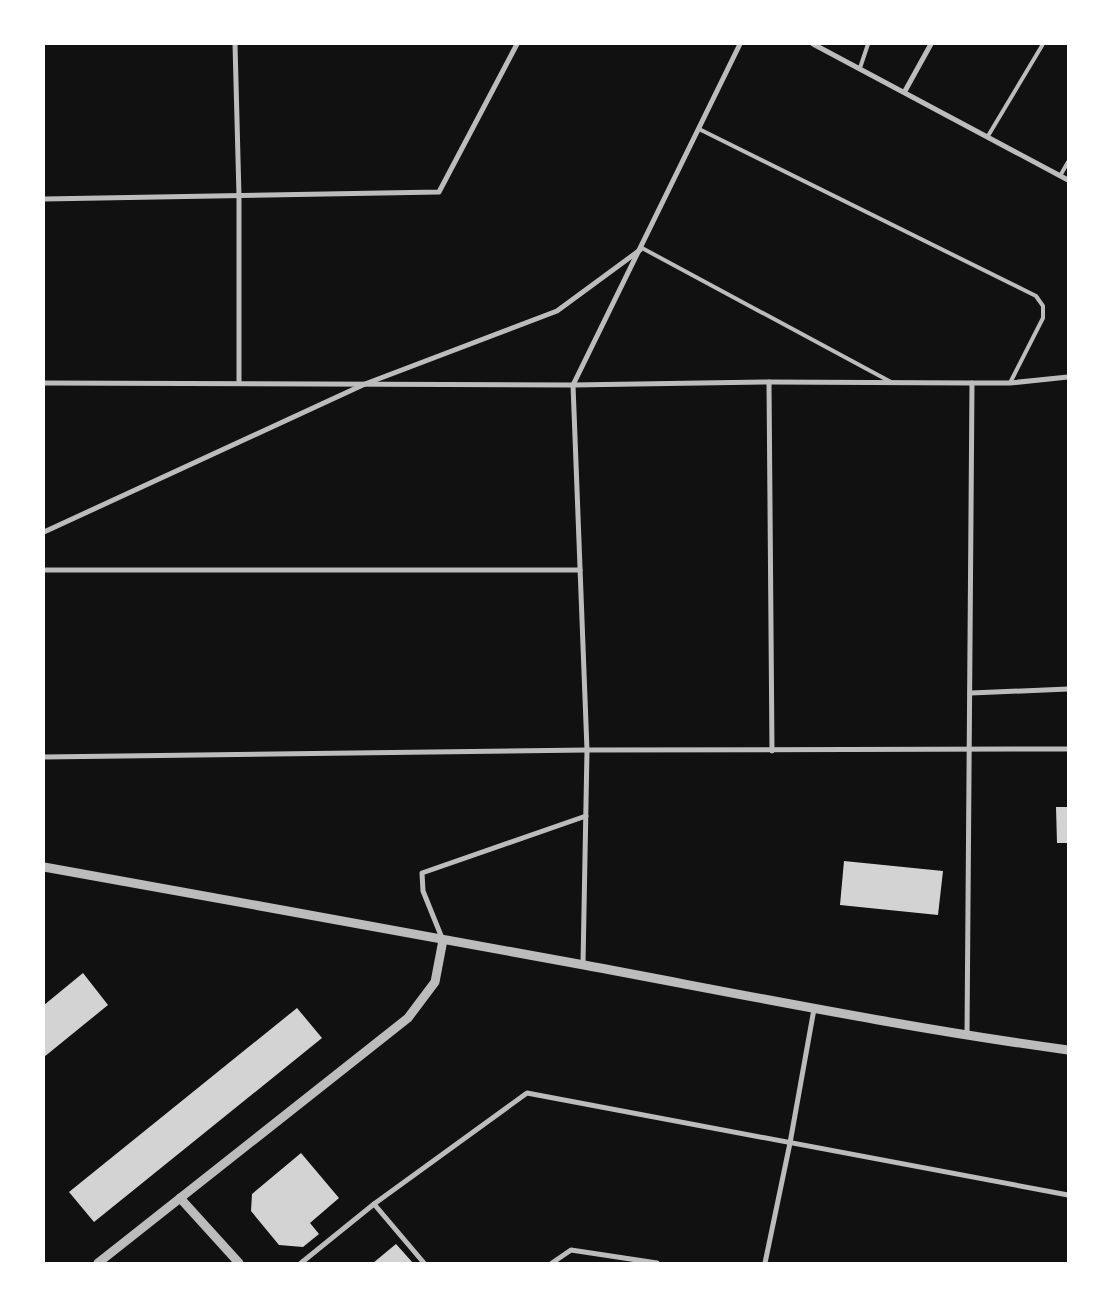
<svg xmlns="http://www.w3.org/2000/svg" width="1112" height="1307" font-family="'Work Sans',sans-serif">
<rect width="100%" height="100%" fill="#111"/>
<g fill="#d3d3d3">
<path d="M1056 807H1068V843H1057Z"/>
<path d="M844 861 943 871 938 915 840 905Z"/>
<path d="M83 973 108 1005 44 1057V1005Z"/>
<path d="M297 1008 322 1038 94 1222 69 1192Z"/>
<path d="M301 1153 339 1198 310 1223 319 1234 303 1247 279 1245 251 1211 252 1194Z"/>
<path d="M396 1244 413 1263H373Z"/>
</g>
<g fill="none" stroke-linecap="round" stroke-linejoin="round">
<g stroke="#bcbcbc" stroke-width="4">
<path d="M860 68 868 44"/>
<path d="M699 129 1036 296 1043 306V318L1010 383"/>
<path d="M988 136 1043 44"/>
<path d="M1060 176 1068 162"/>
<path d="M642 248 891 382"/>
</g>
<g stroke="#bcbcbc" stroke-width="5">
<path d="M235 44 239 196V383"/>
<path d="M813 44 1068 180"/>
<path d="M905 91 931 44"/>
<path d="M44 199 439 192 517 44"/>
<path d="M769 382 772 751"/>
<path d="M44 383 573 385 769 382 972 383"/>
<path d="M44 532 365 384 557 311 640 250"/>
<path d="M44 570H580"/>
<path d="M971 693 1068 689"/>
<path d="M44 757 587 750 1068 749"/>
<path d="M442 938 423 891 422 873 586 816"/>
<path d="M583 964 587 750 573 385 740 44"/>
<path d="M967 1036 972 383H1010L1068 377"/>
<path d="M374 1204 424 1263"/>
<path d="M301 1263 374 1204 527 1093 1068 1195"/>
<path d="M552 1263 571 1250 657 1263"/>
<path d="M765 1263 790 1143 814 1009"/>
</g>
<g stroke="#bcbcbc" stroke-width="9">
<path d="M44 867C224 900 404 931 584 965 745 995 906 1028 1068 1050"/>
<path d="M180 1198 239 1263"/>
<path d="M98 1263 408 1018 435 982 443 940"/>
</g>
</g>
<rect width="1112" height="1307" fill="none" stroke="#ffffff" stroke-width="90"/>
</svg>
